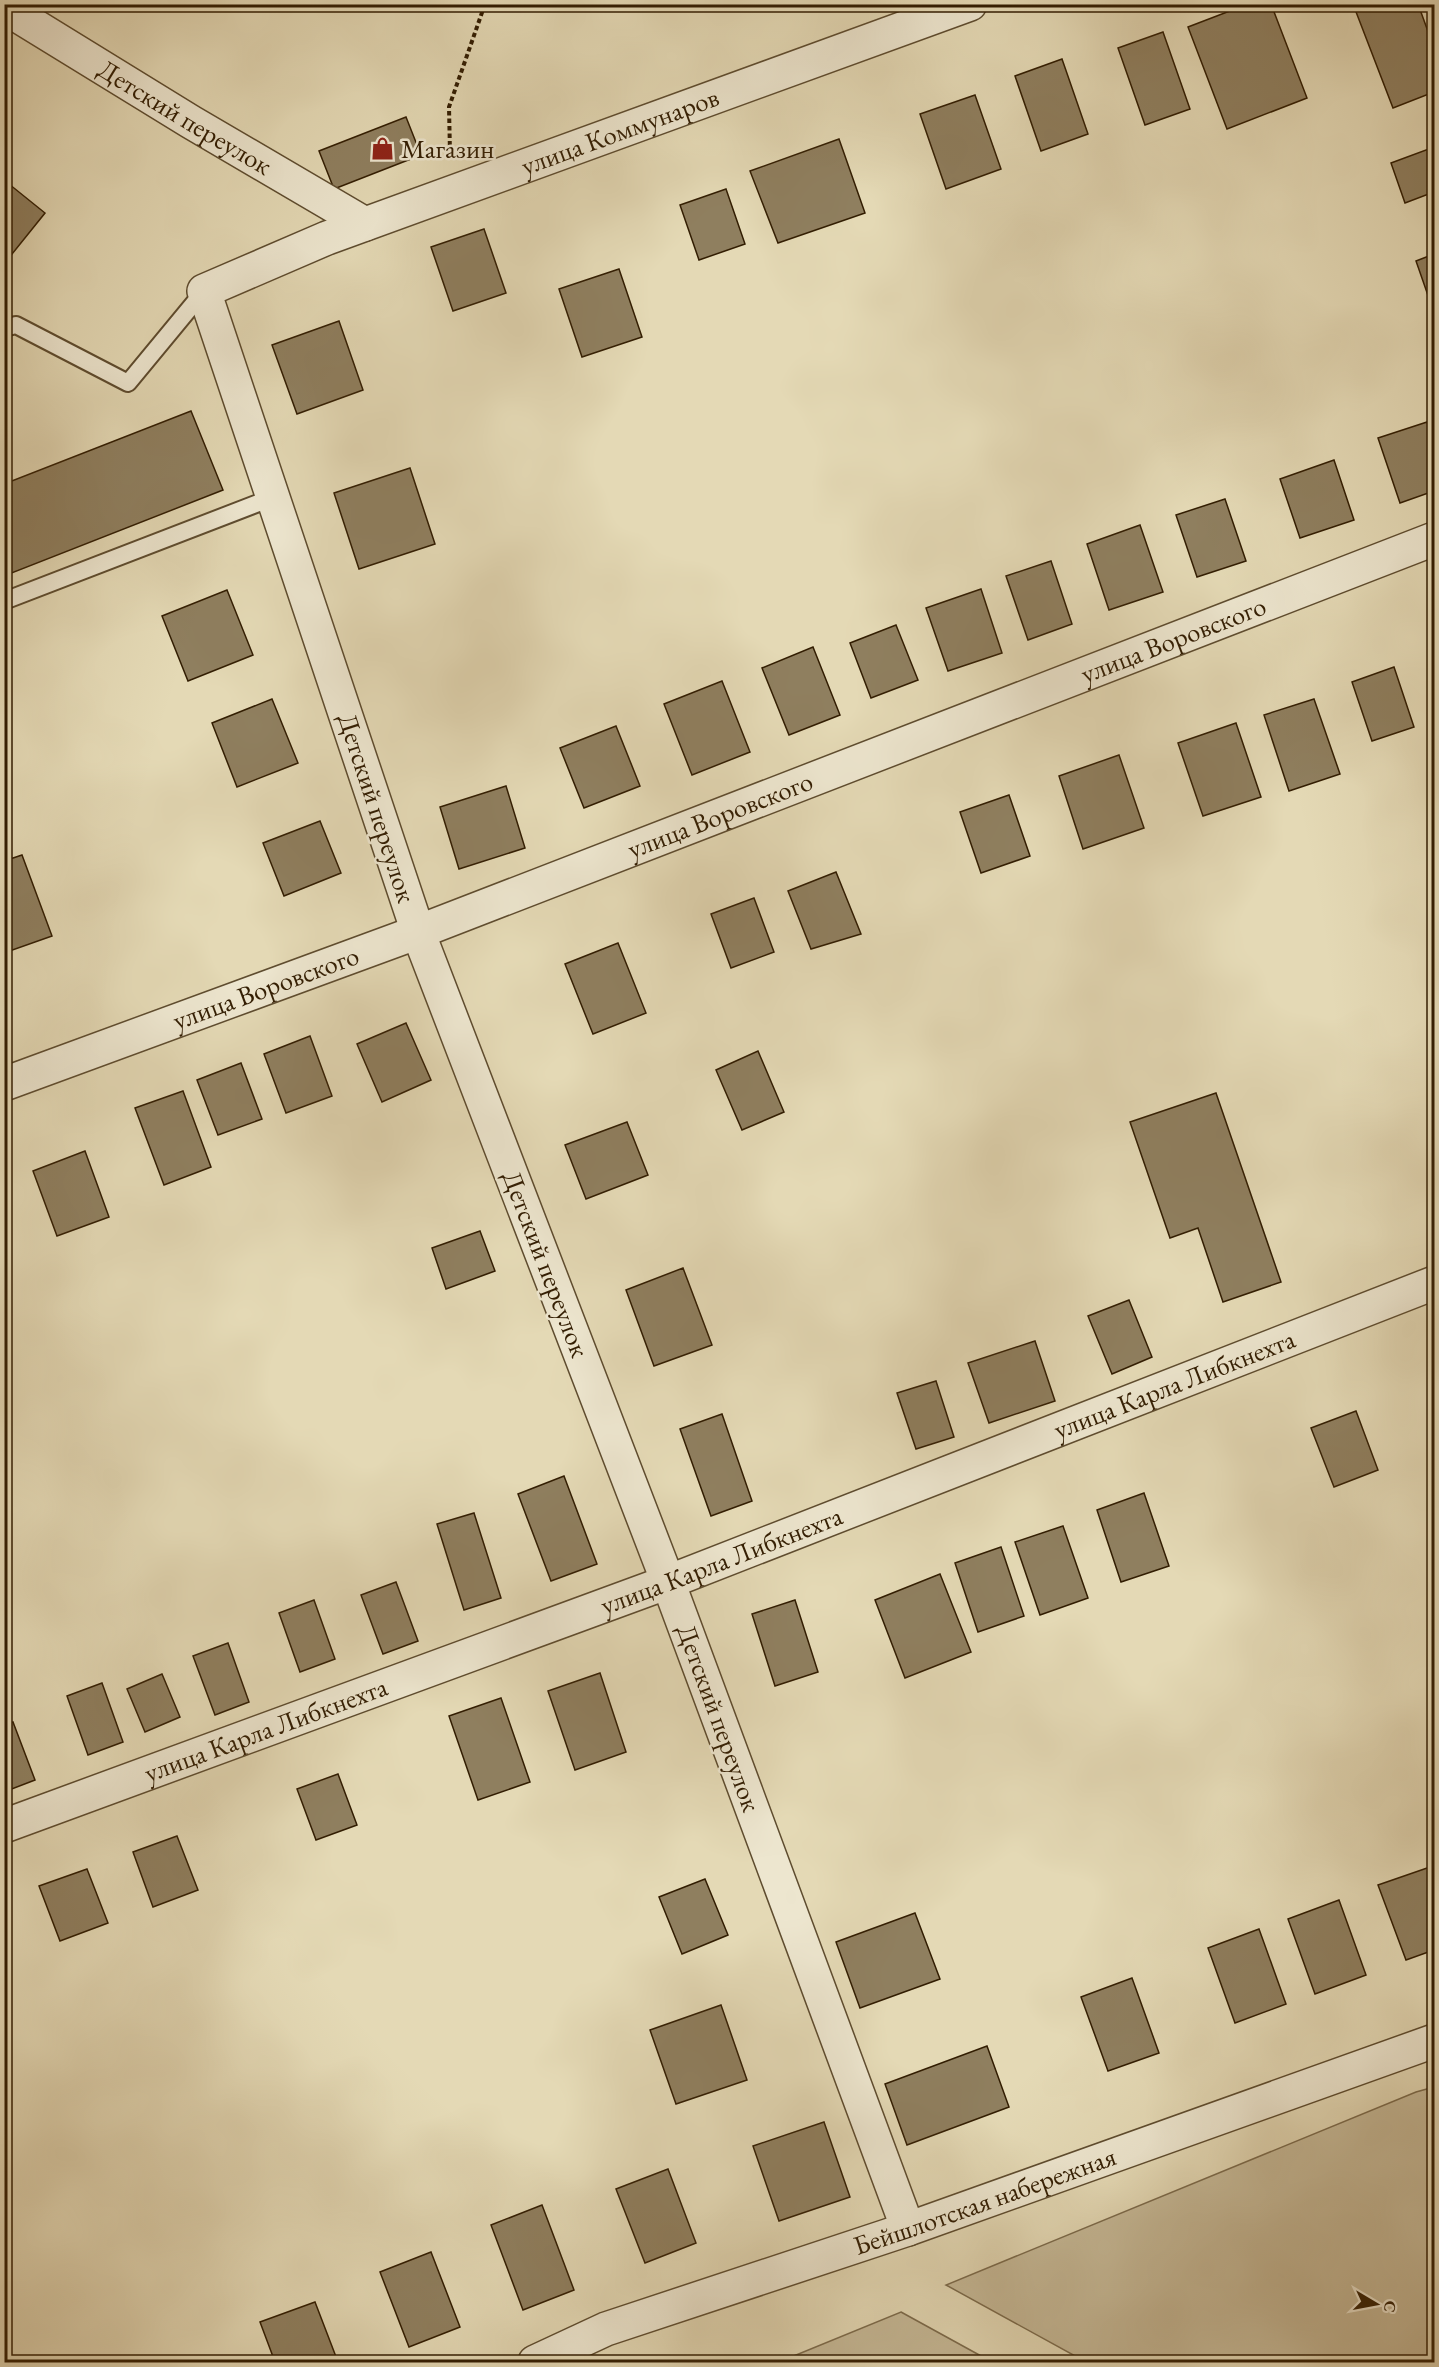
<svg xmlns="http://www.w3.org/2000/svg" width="1439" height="2367" font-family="'EB Garamond',serif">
<rect width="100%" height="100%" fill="#e4d9b5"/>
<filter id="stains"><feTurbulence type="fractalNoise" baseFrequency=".00333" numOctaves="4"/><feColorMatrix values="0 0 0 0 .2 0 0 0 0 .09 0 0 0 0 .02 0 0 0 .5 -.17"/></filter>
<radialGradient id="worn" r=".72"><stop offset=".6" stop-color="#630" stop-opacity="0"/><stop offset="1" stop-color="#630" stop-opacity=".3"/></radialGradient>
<g fill="#c6b997" stroke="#7c6b4c" stroke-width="1.5">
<path d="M1434 2087V2362H1086L946 2285 1416 2092Z"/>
<path d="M901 2312 992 2362H779Z"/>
</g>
<g fill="#8f7f5f" stroke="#321d02" stroke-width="1.5">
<path d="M1248 4H1271L1307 98 1227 129 1188 27Z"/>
<path d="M1353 4H1418L1434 48V92L1393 108Z"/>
<path d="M1163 32 1190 109 1145 125 1118 48Z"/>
<path d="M1062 59 1088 134 1041 151 1015 76Z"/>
<path d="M975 95 1001 169 946 189 920 114Z"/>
<path d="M406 117 421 155 334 189 319 151Z"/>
<path d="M839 139 865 213 778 243 750 171Z"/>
<path d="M1434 147V192L1405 203 1391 163Z"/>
<path d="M4 180 45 213 4 264Z"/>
<path d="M726 189 745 244 699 260 680 205Z"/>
<path d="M484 229 506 293 453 311 431 247Z"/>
<path d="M1434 254V306L1432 307 1416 261Z"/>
<path d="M619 269 642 337 582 357 559 289Z"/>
<path d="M339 321 363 390 297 414 272 345Z"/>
<path d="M191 411 223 490 4 576V484Z"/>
<path d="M1427 422 1434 443V491L1400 503 1378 438Z"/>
<path d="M1334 460 1354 520 1300 538 1280 479Z"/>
<path d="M410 468 435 544 359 569 334 493Z"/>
<path d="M1225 499 1246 561 1197 577 1176 515Z"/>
<path d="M1140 525 1163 592 1109 610 1087 544Z"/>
<path d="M1051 561 1072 624 1028 640 1006 576Z"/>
<path d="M981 589 1002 653 948 671 926 608Z"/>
<path d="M227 590 253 655 188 681 162 616Z"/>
<path d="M896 625 918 680 871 698 850 643Z"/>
<path d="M813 647 840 715 789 735 762 668Z"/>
<path d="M1394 667 1414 727 1372 741 1352 682Z"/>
<path d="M722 681 750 752 692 775 664 704Z"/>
<path d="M272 699 298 763 237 787 212 723Z"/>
<path d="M1314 699 1340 774 1289 791 1264 715Z"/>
<path d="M1236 723 1261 797 1203 816 1178 743Z"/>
<path d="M616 726 640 786 584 808 560 748Z"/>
<path d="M1119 755 1144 828 1083 849 1059 776Z"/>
<path d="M506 786 525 848 459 869 440 807Z"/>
<path d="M1009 795 1030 856 981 873 960 812Z"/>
<path d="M320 821 341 873 284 896 263 843Z"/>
<path d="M22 855 52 936 4 953V861Z"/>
<path d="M836 872 861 934 811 949 788 891Z"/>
<path d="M754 898 774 952 731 968 711 914Z"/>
<path d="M618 943 646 1013 593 1034 565 964Z"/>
<path d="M406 1023 431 1080 382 1102 357 1044Z"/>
<path d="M310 1036 332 1096 286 1113 264 1054Z"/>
<path d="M758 1051 784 1112 742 1130 716 1070Z"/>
<path d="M241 1063 262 1119 218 1135 197 1080Z"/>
<path d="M183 1091 211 1167 164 1185 135 1108Z"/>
<path d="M1216 1093 1281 1282 1223 1302 1198 1228 1170 1238 1130 1122Z"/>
<path d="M627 1122 648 1175 586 1199 565 1145Z"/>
<path d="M85 1151 109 1217 57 1236 33 1171Z"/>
<path d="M480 1231 495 1271 446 1289 432 1248Z"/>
<path d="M683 1268 712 1345 654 1366 626 1290Z"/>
<path d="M1129 1300 1152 1357 1112 1374 1088 1316Z"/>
<path d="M1035 1341 1055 1401 989 1423 968 1363Z"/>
<path d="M936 1381 954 1437 916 1449 897 1393Z"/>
<path d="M1356 1411 1378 1470 1334 1487 1311 1428Z"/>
<path d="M722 1414 752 1501 711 1516 680 1429Z"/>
<path d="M564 1476 597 1564 551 1581 518 1494Z"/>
<path d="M1144 1493 1169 1566 1121 1582 1097 1510Z"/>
<path d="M474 1513 501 1598 464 1610 437 1524Z"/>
<path d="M1063 1526 1088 1598 1040 1615 1015 1542Z"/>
<path d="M1001 1547 1024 1616 978 1632 955 1563Z"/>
<path d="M940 1574 971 1652 905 1678 875 1600Z"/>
<path d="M396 1582 418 1641 383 1654 361 1595Z"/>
<path d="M314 1600 335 1659 300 1672 279 1613Z"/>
<path d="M795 1600 818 1672 775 1686 752 1614Z"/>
<path d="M228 1643 249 1702 215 1715 193 1656Z"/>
<path d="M600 1673 626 1752 575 1770 548 1691Z"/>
<path d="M162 1674 180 1717 145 1732 127 1689Z"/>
<path d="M102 1683 123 1742 88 1755 67 1696Z"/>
<path d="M501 1698 530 1782 478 1800 449 1716Z"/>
<path d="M13 1722 35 1780 4 1792V1725Z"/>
<path d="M338 1774 357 1825 316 1840 297 1789Z"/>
<path d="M177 1836 198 1890 153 1907 133 1852Z"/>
<path d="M1430 1867 1434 1880V1950L1406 1960 1378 1885Z"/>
<path d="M87 1869 108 1923 60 1941 39 1886Z"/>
<path d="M705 1879 728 1935 682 1954 659 1897Z"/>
<path d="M1339 1900 1366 1975 1315 1994 1288 1919Z"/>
<path d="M915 1913 940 1979 860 2008 836 1942Z"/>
<path d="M1259 1929 1286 2004 1235 2023 1208 1948Z"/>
<path d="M1132 1978 1159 2053 1108 2071 1081 1997Z"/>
<path d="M721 2005 747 2080 676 2104 650 2030Z"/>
<path d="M987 2046 1009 2107 907 2145 885 2084Z"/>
<path d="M824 2122 850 2197 779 2221 753 2146Z"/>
<path d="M668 2169 696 2243 645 2263 616 2189Z"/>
<path d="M542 2205 574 2290 523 2310 491 2225Z"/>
<path d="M431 2252 460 2327 409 2347 380 2272Z"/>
<path d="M315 2302 338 2362H275L260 2322Z"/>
</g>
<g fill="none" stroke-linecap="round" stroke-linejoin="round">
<defs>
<g id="service">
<path d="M4 328 16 325 128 383 204 291"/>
<path d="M4 601 274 497"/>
</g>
<g id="minor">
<path id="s1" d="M4 7 191 122 365 224"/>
<path id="s2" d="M4 1084 418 932 1434 539"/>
<path id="s3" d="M4 1826 668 1582 1434 1283"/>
<path id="s4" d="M908 2229 668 1582 418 932 204 291 327 238 970 4"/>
</g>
<g id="tertiary">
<path id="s5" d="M535 2362 606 2329 908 2229 1434 2041"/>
</g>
</defs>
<use href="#service" stroke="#5e4c2f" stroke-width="20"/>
<use href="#minor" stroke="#5e4c2f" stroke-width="36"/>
<use href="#tertiary" stroke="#5e4c2f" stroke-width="36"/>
<path stroke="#321d02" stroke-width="4" stroke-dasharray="4.5 3" stroke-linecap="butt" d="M450 153 449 107 485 4"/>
<use href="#service" stroke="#ede6cf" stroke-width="16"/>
<use href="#minor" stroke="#ede6cf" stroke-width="33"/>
<use href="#tertiary" stroke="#ede6cf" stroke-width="33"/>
</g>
<defs>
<symbol id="shop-bare" viewBox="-9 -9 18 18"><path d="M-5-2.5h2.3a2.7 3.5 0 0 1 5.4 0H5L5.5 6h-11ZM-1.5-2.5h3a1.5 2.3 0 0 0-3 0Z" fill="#8f2418" stroke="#ede6cf" stroke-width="2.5" paint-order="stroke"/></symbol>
</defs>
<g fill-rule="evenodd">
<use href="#shop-bare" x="366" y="132" width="33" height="33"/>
</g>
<g text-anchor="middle" stroke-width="5" stroke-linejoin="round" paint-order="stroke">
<g font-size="27" fill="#321d02" stroke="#ede6cf">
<text dy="9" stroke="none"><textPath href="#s1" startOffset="212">Детский переулок</textPath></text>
<text dy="9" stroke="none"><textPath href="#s4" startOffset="2508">улица Коммунаров</textPath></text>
<text dy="9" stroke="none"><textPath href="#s2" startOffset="1251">улица Воровского</textPath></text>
<text transform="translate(377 808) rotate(72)" y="9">Детский переулок</text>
<text dy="9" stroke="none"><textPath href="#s2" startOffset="765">улица Воровского</textPath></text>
<text dy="9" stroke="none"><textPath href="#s2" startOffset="279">улица Воровского</textPath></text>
<text transform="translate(546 1264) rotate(69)" y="9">Детский переулок</text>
<text dy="9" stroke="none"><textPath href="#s3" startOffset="1251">улица Карла Либкнехта</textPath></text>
<text dy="9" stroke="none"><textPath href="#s3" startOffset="765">улица Карла Либкнехта</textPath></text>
<text transform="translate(719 1718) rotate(70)" y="9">Детский переулок</text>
<text dy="9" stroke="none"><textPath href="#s3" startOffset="279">улица Карла Либкнехта</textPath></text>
<text dy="9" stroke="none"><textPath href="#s5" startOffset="478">Бейшлотская набережная</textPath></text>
</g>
<g font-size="27" fill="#321d02" stroke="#ede6cf" text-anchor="start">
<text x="401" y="158">Магазин</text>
</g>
</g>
<rect width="1439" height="2367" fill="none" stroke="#e4d9b5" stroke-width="24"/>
<rect x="6" y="6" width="1427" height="2355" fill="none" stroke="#321d02" stroke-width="3"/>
<rect x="12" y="12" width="1415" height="2343" fill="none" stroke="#321d02" stroke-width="1.5"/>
<g transform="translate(1376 2304) rotate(100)" stroke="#ede6cf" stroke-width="4.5" paint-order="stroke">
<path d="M0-4.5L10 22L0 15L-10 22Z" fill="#321d02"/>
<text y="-9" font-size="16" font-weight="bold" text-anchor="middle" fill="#321d02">С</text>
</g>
<rect width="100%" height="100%" filter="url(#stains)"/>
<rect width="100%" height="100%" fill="url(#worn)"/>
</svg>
